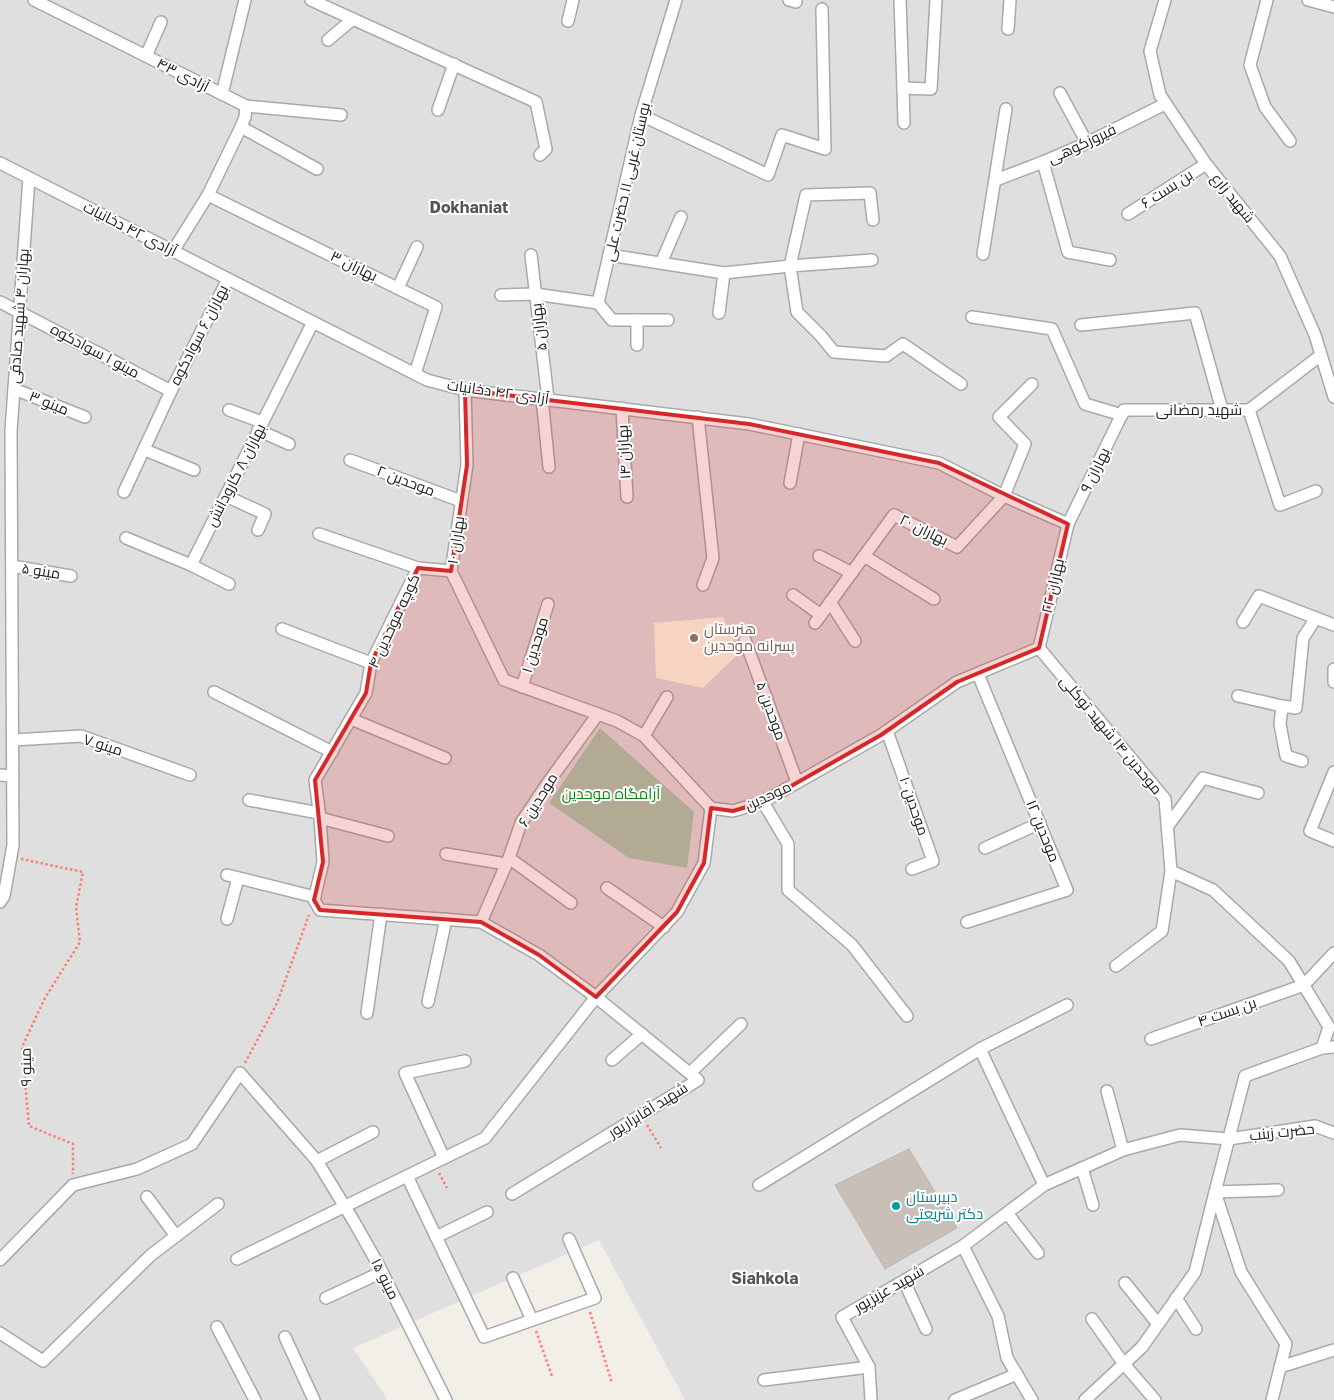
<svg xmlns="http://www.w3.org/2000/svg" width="1334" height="1400" font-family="'Golos Text',Cairo,sans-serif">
<rect width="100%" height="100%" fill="#f2efe9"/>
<path fill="#e0dfdf" d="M0 0H1334V1400H685L599 1240 353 1348 388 1400H0Z"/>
<path fill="#ffffe5" d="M723 617 739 653 703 688 656 678 654 623Z"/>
<path fill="#aacbaf" d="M600 728 694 812 687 868 629 858 549 803Z"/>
<path fill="#c7bfb8" stroke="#c4b6ab" d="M909 1149 957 1228 885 1269 835 1185Z"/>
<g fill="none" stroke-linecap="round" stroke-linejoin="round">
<defs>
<g id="minor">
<path d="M34 0 246 106 245 117 241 127 208 195 173 251"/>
<path d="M311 0 536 102 546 149 540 155"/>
<path d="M789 0 796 2"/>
<path d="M900 0 903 88"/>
<path d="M1165 0 1150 51 1160 95 1206 164 1280 256 1315 335 1334 397"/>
<path d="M1267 0 1250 65 1265 107 1290 141"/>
<path d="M1308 0 1334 7"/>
<path d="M568 21 573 0"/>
<path d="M1008 29 1010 0"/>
<path d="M328 40 353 19"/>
<path d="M146 56 161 22"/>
<path d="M1060 93 1087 143"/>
<path d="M222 94 245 0"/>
<path d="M246 106 341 115"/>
<path d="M438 110 454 64"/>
<path d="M641 115 768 175 782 135 825 149 822 9"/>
<path d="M904 123 903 88 931 89 936 0"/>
<path d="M241 127 317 169"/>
<path d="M1043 162 1068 252 1110 260"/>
<path d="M0 163 427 380 465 390 749 424 939 463 1004 496 1068 524"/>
<path d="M996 180 1043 162 1087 143 1165 104"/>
<path d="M208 195 436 307 415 374"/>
<path d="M1128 214 1206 164"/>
<path d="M983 254 1006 109"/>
<path d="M531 255 548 399"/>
<path d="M609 255 724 273 790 266 806 195 870 193 873 220"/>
<path d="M872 260 790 266 797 312 821 336 834 352 886 356 903 344 961 384"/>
<path d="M661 263 681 217"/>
<path d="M398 288 417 247"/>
<path d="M501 295 535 294 598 303 641 115 676 0"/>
<path d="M0 302 171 391"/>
<path d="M598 303 612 320H668"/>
<path d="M719 313 724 273"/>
<path d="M972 317 1052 329 1085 404 1122 415"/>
<path d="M637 320V345"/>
<path d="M1081 325 1195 313 1222 410"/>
<path d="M14 389 85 417"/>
<path d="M465 390 467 465 451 571 504 680 617 721 644 736 711 808 733 811 763 802 881 735 957 682 1039 648"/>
<path d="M542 398 549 467"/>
<path d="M622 408 627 497"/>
<path d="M229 410 262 422"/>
<path d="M1249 410 1280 505 1316 491"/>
<path d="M698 417 713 558 703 585"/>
<path d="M258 430 289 444"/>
<path d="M145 450 194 470"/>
<path d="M350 460 461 501"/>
<path d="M790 483 799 434"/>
<path d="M124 492 171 391 228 279"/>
<path d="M226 496 265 514 258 530"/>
<path d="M319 534 418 568"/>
<path d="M126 538 191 565 313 322"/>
<path d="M819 556 852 573"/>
<path d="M864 556 934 599"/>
<path d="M191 565 229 584"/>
<path d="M12 566 71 576"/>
<path d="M451 571 418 568 371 663 366 693 315 780 320 818 323 862 314 900 320 910 481 922 539 955 596 997 677 912 704 863 711 808"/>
<path d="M793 595 821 615"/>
<path d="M830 602 855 641"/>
<path d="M1243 622 1259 596 1334 625"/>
<path d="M815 623 894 515 957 547 1004 496 1025 444 999 417 1032 384"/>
<path d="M282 629 371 663"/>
<path d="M745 640 797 782"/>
<path d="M1039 648 1165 799 1171 871 1213 890 1289 961 1329 1027 1322 1048 1245 1076 1215 1192 1241 1272 1286 1344 1272 1400"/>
<path d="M1039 648 1068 524 1124 410H1249L1321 355"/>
<path d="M1334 669V682"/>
<path d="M522 687 548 604"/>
<path d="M214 692 332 752"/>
<path d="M1238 696 1282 706"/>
<path d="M351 719 445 758"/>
<path d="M887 731 933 861 912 869"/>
<path d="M644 736 667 697"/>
<path d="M13 740 81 736 190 775"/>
<path d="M1302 761 1286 756 1280 724 1282 706 1296 708 1303 638 1316 618"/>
<path d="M1334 772 1310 831 1334 841"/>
<path d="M0 775 13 776"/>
<path d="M249 800 319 813"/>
<path d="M763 802 788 844V890L852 945 907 1016"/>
<path d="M320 818 388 836"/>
<path d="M1167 827 1203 778 1258 793"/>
<path d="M985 848 1040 823"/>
<path d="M446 854 506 864"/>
<path d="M509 858 571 903"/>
<path d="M227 875 315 897"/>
<path d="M607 888 664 927"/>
<path d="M0 902 4 896 13 845 11 431 29 178"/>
<path d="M227 919 238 878"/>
<path d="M481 922 509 858 521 823 547 784 598 714"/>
<path d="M967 922 1067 890 978 674"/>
<path d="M1116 966 1162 931 1171 871"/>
<path d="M428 1002 446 919"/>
<path d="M367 1013 381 914"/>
<path d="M1151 1039 1304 985 1334 953"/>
<path d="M1322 1048 1334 1047"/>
<path d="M980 1049 1067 1005"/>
<path d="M612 1060 642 1034"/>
<path d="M690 1073 741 1024"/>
<path d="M1107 1091 1123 1150"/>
<path d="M444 1158 405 1073 465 1061"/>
<path d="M317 1161 373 1132"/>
<path d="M1082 1168 1093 1205"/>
<path d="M407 1176 484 1337 595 1298 569 1239"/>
<path d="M759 1185 980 1049 1044 1185"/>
<path d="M147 1197 176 1236"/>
<path d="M1007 1213 1038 1253"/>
<path d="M436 1237 487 1212"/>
<path d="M963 1246 998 1316 1007 1358 1032 1400"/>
<path d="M237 1259 485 1138 596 997 698 1080 512 1194"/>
<path d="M0 1260 73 1185 137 1169 192 1144 240 1073 317 1161 353 1220 378 1264 446 1400"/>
<path d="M513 1278 532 1320"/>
<path d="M904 1281 926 1329"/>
<path d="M1125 1283 1158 1324"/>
<path d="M326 1298 382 1272"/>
<path d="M1176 1298 1196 1329"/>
<path d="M1092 1319 1124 1364 1155 1400"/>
<path d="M217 1327 255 1400"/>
<path d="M0 1333 43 1361 151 1255 218 1204"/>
<path d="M285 1337 314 1400"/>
<path d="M1280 1367 1334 1350"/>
<path d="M764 1380 869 1367"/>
<path d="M871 1400 869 1367 842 1317 963 1246 1044 1185 1123 1150 1180 1135 1229 1139 1315 1126 1334 1133"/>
<path d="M955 1400 1017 1374"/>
<path d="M1085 1400 1142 1347 1195 1272 1215 1192 1278 1190"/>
</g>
</defs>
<use href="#minor" stroke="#a9a9a9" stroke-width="14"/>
<g stroke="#fa8072" stroke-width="2.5" stroke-dasharray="2.5 2.5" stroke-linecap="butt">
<path d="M21 859 83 872 76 907 80 942 45 998 22 1047 29 1126 73 1144V1174"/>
<path d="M245 1063 277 1003 309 915"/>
<path d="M647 1125 661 1148"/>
<path d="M439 1173 447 1188"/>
<path d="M590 1312 612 1383"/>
<path d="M536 1331 552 1376"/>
</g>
<use href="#minor" stroke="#fff" stroke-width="11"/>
</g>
<path fill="#d62828" fill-opacity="0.2" stroke="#d62828" stroke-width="4" stroke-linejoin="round" d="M465 390 749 424 939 463 1068 524 1039 648 957 682 881 735 763 802 733 811 711 808 704 863 677 912 596 997 539 955 481 922 320 910 314 900 323 862 315 780 366 693 371 663 418 568 451 571 467 465Z"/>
<circle fill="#8d6e63" stroke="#fff" stroke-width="2" cx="694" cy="638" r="5"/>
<circle fill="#0f9aa8" stroke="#fff" stroke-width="2" cx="896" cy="1206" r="5"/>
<g text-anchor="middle" stroke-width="4" stroke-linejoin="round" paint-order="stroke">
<g font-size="15" fill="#222" stroke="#fff">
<text transform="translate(183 75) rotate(27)" y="5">آزادی ۴۳</text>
<text transform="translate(1082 144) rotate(-25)" y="5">فیروزکوهی</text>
<text transform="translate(627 182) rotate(-77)" y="5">بوستان غربی ۱۱ حضرت علی</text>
<text transform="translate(1167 189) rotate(-33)" y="5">بن بست ۶</text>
<text transform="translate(1233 198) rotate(51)" y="5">شهید زارع</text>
<text transform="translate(130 229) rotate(27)" y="5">آزادی ۴۲ دخانیات</text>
<text transform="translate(354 266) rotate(26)" y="5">بهاران ۳</text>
<text transform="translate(19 316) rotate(-86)" y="5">بهاران ۴ شهید صادقی</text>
<text transform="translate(539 327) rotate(-97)" y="5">بهاران ۵</text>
<text transform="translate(199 335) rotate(-63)" y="5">بهاران ۶ سوادکوه</text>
<text transform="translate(95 351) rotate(28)" y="5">مینو ۱ سوادکوه</text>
<text transform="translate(498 392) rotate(8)" y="5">آزادی ۴۲ دخانیات</text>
<text transform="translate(49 403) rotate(22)" y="5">مینو ۳</text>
<text x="1199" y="415">شهید رمضانی</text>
<text transform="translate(624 452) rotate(-93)" y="5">بهاران ۱۴</text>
<text transform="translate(1095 470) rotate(-64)" y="5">بهاران ۹</text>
<text transform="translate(236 475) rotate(-63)" y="5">بهاران ۸ کارودانش</text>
<text transform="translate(406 481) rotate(21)" y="5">موحدین ۲</text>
<text transform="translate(924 530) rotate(26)" y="5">بهاران ۲۰</text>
<text transform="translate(456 540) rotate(-82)" y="5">بهاران ۱۰</text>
<text transform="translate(41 571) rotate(9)" y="5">مینو ۵</text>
<text transform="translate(1053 586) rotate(-77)" y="5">بهاران ۲۲</text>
<text transform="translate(394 621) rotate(-65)" y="5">کوچه موحدین ۴</text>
<text transform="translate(535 645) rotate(-73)" y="5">موحدین ۱</text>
<text transform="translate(771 711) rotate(70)" y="5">موحدین ۵</text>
<text transform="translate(1111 735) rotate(50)" y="5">موحدین ۱۴ شهید توکلی</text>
<text transform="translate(103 745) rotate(18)" y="5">مینو ۷</text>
<text transform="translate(768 796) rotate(-25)" y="5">موحدین</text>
<text transform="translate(538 800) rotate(-58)" y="5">موحدین ۶</text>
<text transform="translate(914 806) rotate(71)" y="5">موحدین ۱۰</text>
<text transform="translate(1043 831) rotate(68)" y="5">موحدین ۱۲</text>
<text transform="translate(1227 1012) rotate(-19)" y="5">بن بست ۴</text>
<text transform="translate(26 1067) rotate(-91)" y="5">مینو ۹</text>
<text transform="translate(648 1110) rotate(-32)" y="5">شهید آقابرارپور</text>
<text transform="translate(1282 1132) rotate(-6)" y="5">حضرت زینب</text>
<text transform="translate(385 1279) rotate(63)" y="5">مینو ۱۵</text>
<text transform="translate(889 1289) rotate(-30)" y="5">شهید عزیزپور</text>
</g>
<g font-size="15" fill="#785e54" stroke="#fff" text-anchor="start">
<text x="704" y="634">هنرستان<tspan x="704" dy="17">پسرانه موحدین</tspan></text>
</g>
<g font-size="15" fill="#0c8416" stroke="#fff">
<text x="611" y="799">آرامگاه موحدین</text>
</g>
<g font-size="15" fill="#0d838f" stroke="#fff" text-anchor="start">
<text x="906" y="1202">دبیرستان<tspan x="906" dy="17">دکتر شریعتی</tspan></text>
</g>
<g font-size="16" font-weight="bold" fill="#555" stroke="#fff">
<text x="469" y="213">Dokhaniat</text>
<text x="765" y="1284">Siahkola</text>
</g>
</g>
</svg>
